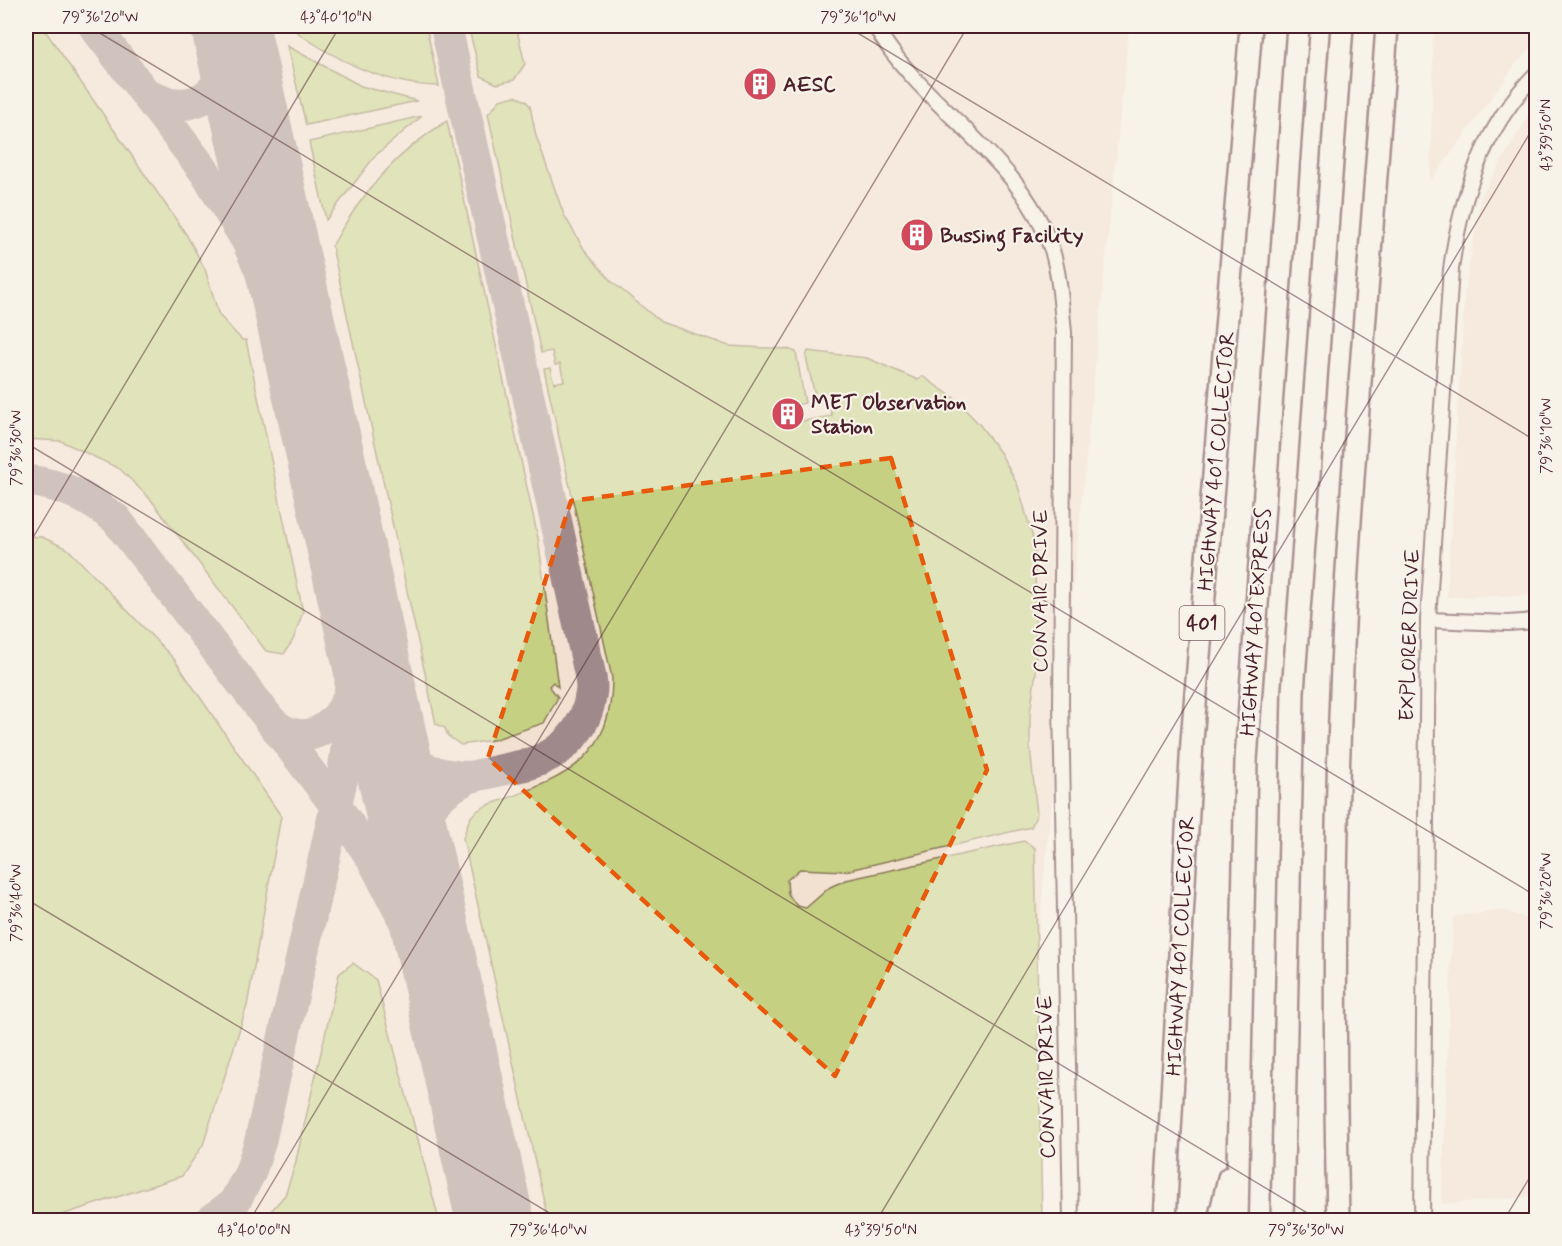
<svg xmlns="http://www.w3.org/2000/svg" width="1562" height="1246" font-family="Mynerve,sans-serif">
<rect width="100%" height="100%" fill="#f7f3e8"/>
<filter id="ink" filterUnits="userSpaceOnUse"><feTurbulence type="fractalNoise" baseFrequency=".0167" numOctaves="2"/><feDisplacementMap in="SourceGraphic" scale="12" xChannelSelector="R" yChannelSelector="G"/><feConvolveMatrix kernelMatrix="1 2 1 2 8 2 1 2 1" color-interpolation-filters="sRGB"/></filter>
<g filter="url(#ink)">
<g fill="#f2e0d1">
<path d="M26 26H1129L1010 1220H26Z"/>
<path d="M1434 26H1536V44L1518 61 1430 182Z"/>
<path d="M1536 103V595L1447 597 1465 290 1481 196Z"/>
<path d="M1503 910 1536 922V1196L1442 1204 1453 917Z"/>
</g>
<g fill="#c5d083" stroke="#887857" stroke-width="1.5">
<path d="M26 26H42L186 234 205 269 219 315 242 340H246L303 612 293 640 284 654 266 651 151 500 120 469 61 441 26 439Z"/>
<path d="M288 26H426L439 86C382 85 332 58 288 26Z"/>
<path d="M468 26H516L525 64 514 80 497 84 481 76Z"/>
<path d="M287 46 361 86 417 101 306 125Z"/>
<path d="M515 96 526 101 530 106 536 136 564 215 584 249 611 281 661 322 729 346 788 349 796 352 805 403 777 409 779 422 785 421 786 424 832 416 827 399 821 400 815 396 806 357 808 351 867 358 918 380 922 376 954 398 980 425 1001 454 1018 486 1035 545 1036 672 1030 713V747L1037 814 1031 827 845 871 800 869 787 880 788 894 797 906 806 908 830 887 846 880 1015 843 1024 841 1035 848 1042 1220H548L463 838C466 832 467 822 471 817 478 807 492 804 503 800 569 776 612 757 612 678L544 369 550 368 554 383 564 381 560 364 555 365 552 351 541 353 488 114 500 100Z"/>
<path d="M422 116 375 156 326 220 309 142Z"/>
<path d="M447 121 538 538 558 687 553 682 549 686 558 697 544 723 493 740 461 745 448 736 445 728 436 724 332 246C361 194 395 153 447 121Z"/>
<path d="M26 536 42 537 68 549 174 659 281 816 247 1006 203 1145 182 1176 46 1220H26Z"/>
<path d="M353 963 376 980 439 1220H263L285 1195 295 1165 339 974Z"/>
</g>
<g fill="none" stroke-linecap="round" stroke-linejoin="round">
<g stroke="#a0898a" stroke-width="32">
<path d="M94 26 205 172 247 241 305 367"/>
<path d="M146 94C199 120 221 92 234 42"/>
<path d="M26 480C66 486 83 495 116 519L336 806 373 860 409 930 468 1097"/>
<path d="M363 613C368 638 374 662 379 686 392 744 405 775 470 777 412 805 413 840 425 896 431 921 436 945 441 969"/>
<path d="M270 720C302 752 338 729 350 692"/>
<path d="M379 797 529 764C562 754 587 729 591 693 593 682 588 667 586 656L446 26"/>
<path d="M211 1220 234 1203 250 1173 260 1142 343 774C354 706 350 636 349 566"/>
</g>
<path stroke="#a0898a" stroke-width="78" d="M230 26 495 1220"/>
<defs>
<g id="minor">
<path d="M875 26C923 110 1020 154 1052 250 1060 277 1061 304 1064 332L1061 704 1071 1220"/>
<path d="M1428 620 1508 623 1536 621"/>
<path d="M1422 1220 1428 620 1451 269C1461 196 1483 128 1536 74"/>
</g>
<g id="highway">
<path d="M1165 1220 1192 741 1251 26"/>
<path d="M1219 1220 1229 1178"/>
<path d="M1237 1220 1246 760 1298 26"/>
<path d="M1282 1220 1293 692 1342 26"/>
<path d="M1338 1220C1333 998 1334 776 1348 553 1359 377 1375 201 1387 26"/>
</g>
</defs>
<use href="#minor" stroke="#4a1f2b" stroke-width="18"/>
<use href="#highway" stroke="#4a1f2b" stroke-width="26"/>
<use href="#minor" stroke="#f7f3e8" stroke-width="14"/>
<use href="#highway" stroke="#f7f3e8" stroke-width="21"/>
</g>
</g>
<path d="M0 0H1562V1246H0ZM891 458 987 770 835 1076 488 758 571 501Z" fill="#f7f3e8" fill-opacity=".55" fill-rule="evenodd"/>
<path fill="none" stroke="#e8590c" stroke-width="4.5" stroke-dasharray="12 8" stroke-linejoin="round" d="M891 458 987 770 835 1076 488 758 571 501Z"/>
<path fill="none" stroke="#4a1f2b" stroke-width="1.5" stroke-opacity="0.45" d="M88 26 1536 896M846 26 1536 441M26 443 1319 1220M26 549 340 26M26 899 561 1220M250 1220 968 26M877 1220 1536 123M1504 1220 1536 1167"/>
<defs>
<symbol id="building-disc" viewBox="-11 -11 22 22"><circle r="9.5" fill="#d1495b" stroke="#f7f3e8"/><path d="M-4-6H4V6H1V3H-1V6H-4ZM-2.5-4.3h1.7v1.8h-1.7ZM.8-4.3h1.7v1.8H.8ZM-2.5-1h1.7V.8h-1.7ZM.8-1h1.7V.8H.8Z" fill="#fff"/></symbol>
</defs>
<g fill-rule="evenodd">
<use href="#building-disc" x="741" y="65" width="38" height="38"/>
<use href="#building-disc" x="898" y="216" width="38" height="38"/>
<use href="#building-disc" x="769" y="395" width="38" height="38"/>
</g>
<g text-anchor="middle" stroke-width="4.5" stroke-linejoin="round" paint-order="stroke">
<rect fill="#f7f3e8" stroke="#7e5f64" stroke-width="1.5" x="1179.5" y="606" width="45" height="34" rx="4.5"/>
<g font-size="20" font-weight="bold" fill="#4a1f2b">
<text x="1202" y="630">401</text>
</g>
<g font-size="21" font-weight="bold" fill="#4a1f2b" stroke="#f7f3e8" text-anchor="start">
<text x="783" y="91">AESC</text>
<text x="940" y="242">Bussing Facility</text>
<text x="811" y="409">MET Observation<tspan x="811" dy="24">Station</tspan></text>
</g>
<g font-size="21" fill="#4a1f2b" stroke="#f7f3e8">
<text transform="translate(1216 461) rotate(-85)" y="7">HIGHWAY 401 COLLECTOR</text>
<text transform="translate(1040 591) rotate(-90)" y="7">CONVAIR DRIVE</text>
<text transform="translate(1255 622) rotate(-86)" y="7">HIGHWAY 401 EXPRESS</text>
<text transform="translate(1409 635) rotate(-88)" y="7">EXPLORER DRIVE</text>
<text transform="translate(1180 946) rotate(-87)" y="7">HIGHWAY 401 COLLECTOR</text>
<text transform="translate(1046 1077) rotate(-91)" y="7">CONVAIR DRIVE</text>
</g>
</g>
<rect width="1562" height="1246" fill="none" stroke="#f7f3e8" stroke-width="66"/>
<rect x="33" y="33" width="1496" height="1180" fill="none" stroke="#4a1f2b" stroke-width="2"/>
<g font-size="15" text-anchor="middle" fill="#4a1f2b">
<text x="100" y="22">79°36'20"W</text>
<text x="336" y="22">43°40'10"N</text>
<text x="858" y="22">79°36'10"W</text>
<text transform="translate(1546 135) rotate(-90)" y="5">43°39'50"N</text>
<text transform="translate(1546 436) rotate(-90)" y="5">79°36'10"W</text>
<text transform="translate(16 448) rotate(-90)" y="5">79°36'30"W</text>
<text transform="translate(1546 891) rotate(-90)" y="5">79°36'20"W</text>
<text transform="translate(16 903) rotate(-90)" y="5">79°36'40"W</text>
<text x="254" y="1235">43°40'00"N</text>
<text x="548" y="1235">79°36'40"W</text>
<text x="881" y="1235">43°39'50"N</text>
<text x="1306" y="1235">79°36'30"W</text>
</g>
</svg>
